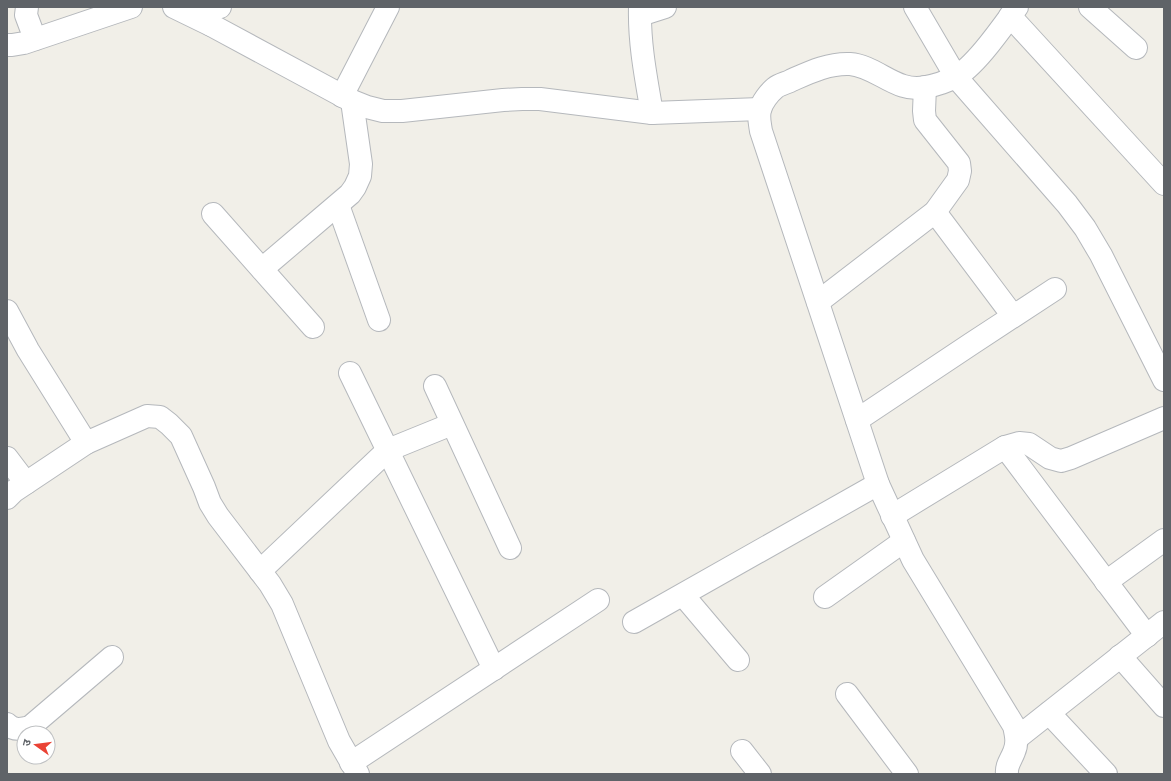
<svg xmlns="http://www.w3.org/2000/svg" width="1171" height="781" font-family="Montserrat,'Noto Sans Devanagari',sans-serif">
<rect width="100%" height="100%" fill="#f1efe8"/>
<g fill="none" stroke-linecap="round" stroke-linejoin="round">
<defs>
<g id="minor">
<path d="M27 7 26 15 35 39"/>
<path d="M174 7 211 25 352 101 367 107 383 111H402L503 100 522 99H540L652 113 760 109"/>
<path d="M640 7C639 43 646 78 652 113"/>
<path d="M915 7 956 77 1067 204 1085 228 1101 255 1164 380"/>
<path d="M1090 7 1136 48"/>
<path d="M640 15 665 7"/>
<path d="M1010 16 1164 184"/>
<path d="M211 25 208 11 220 7"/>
<path d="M7 45H12L24 43 131 7"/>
<path d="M342 96 388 7"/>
<path d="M338 205 379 320"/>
<path d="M935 212 1013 316"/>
<path d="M213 214 313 327"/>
<path d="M262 269 350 194 355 187 360 176 361 164 352 101"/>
<path d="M818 302 935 212 958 180 960 171 959 163 925 120 924 111 925 87"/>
<path d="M7 311 28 350 86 443 147 416 160 417 169 424 181 436 204 487 210 503 218 516 270 584 282 604 339 741 358 774"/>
<path d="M350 373 494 669"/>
<path d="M435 386 510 548"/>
<path d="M857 420 971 344 1055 289"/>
<path d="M1005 447 1147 636"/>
<path d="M7 458 26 483"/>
<path d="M7 498 14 491 86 443"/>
<path d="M892 516 1005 447 1019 443 1029 444 1050 458 1061 461 1071 458 1164 418"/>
<path d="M260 571 388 450 452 424"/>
<path d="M1106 582 1164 540"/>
<path d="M683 595 738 660"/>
<path d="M825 597 904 541"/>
<path d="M634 622 878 484"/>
<path d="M1120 656 1164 706"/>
<path d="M847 694 907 774"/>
<path d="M1049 713 1106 774"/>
<path d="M7 724C14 731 22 729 30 727L112 657"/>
<path d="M1017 738 1164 622"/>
<path d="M742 751 760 774"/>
<path d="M351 763 598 600"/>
<path d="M1007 774C1006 765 1011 760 1014 752 1018 743 1016 735 1014 726L913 560 878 484 761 131C760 124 758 117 760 110 762 102 769 93 775 88 780 84 787 83 792 80 810 72 829 63 850 64 877 66 897 94 926 87 936 85 946 82 955 77 975 67 1003 26 1017 7"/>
</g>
</defs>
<use href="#minor" stroke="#b5b8bc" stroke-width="24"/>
<use href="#minor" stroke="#fff" stroke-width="22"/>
</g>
<rect width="1171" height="781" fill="none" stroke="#5f6368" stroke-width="16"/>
<g transform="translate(36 745) rotate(284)"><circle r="19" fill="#ffffff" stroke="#bfc1c3"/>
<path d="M0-3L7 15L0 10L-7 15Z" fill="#ea4335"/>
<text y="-6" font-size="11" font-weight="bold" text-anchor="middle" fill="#5f6368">उ</text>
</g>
</svg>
